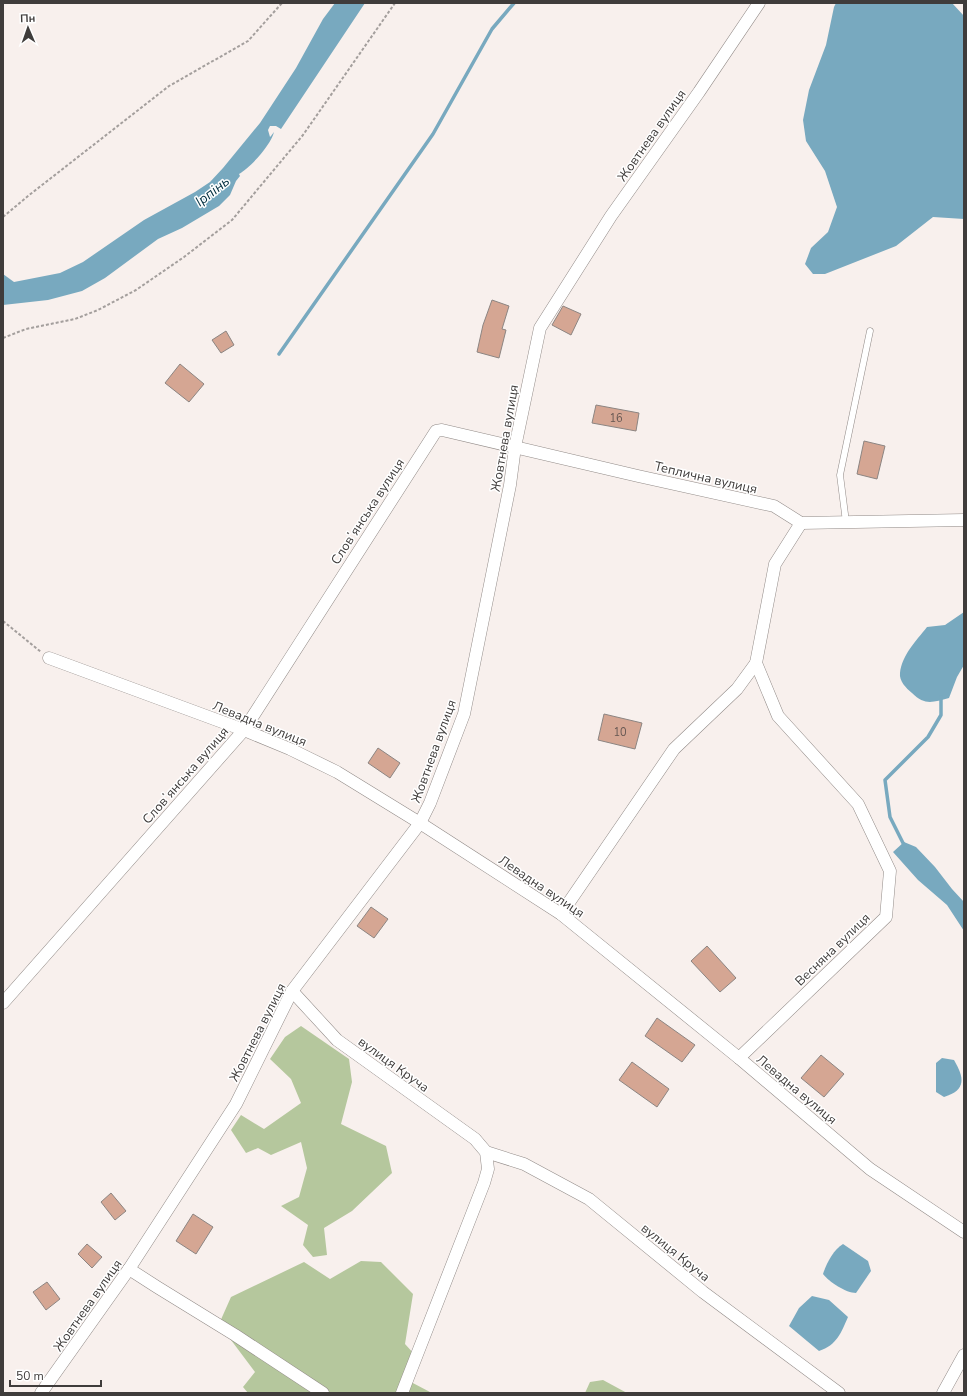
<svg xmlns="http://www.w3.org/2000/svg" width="967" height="1396" font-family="'Nunito Sans',sans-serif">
<rect width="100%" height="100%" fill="#f8f0ed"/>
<g fill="#b5c79d">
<path d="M301 1026 349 1059 352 1082 341 1124 386 1146 392 1173 352 1211 324 1228 327 1255 313 1257 303 1245 308 1225 281 1206 299 1197 307 1168 301 1142 271 1155 258 1148 246 1153 231 1130 241 1115 264 1129 301 1103 291 1079 270 1059 285 1037Z"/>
<path d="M361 1261 381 1262 413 1294 405 1344 415 1355 409 1381 430 1392 452 1393H248L243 1387 255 1372 219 1324 231 1297 304 1262 330 1279Z"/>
<path d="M603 1380 627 1393H585L590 1382Z"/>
</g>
<g fill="#78a9bf">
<path d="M335 3H365L281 129 276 126H270L268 130 270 137 271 136 274 132C271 145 250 168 239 174L240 176 236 181 230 195 219 206 182 228 158 239 105 278 82 291 48 300 3 305V274L14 282 60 273 83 262 144 220 195 192 210 182 223 168 260 123 296 68 323 19Z"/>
<path d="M836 3H952L964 16V219L933 217 896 246 825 274H813L805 264 811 248 828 232 837 207 825 171 806 141 803 120 809 90 826 45 834 7Z"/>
<path d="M964 612V665L957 677 949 698C933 702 925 706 912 693 906 688 899 681 900 673 902 655 916 641 927 627L945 625Z"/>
<path d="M904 842 916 847 935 867 952 889 964 902V931L947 905 918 880 893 852Z"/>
<path d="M942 1058 954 1060C964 1077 967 1090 944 1097L936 1092V1063Z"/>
<path d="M843 1244 868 1261 871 1271 856 1293C846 1293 829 1282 823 1274 826 1264 834 1249 843 1244Z"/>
<path d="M812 1296 829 1300 848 1317C841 1333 837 1345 819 1351L789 1326 799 1308Z"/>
</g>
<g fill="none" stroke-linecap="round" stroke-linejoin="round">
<g stroke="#78a9bf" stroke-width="3.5">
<path d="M279 354 433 134 492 29 514 3"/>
<path d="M905 847 890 817 885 780 928 737 941 715V697"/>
</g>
</g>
<g fill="#d5a693" stroke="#8c8582">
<path d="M492 300 509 306 502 329 506 330 499 358 477 352 483 325Z"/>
<path d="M563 306 581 314 571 335 552 325Z"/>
<path d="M226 331 234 345 221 353 212 340Z"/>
<path d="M180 364 204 384 189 402 165 383Z"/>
<path d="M596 405 639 413 636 431 592 423Z"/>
<path d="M864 441 885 446 877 479 857 474Z"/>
<path d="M604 714 642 723 635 749 598 740Z"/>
<path d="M378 748 400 763 390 778 368 763Z"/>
<path d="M371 907 388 919 374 938 357 926Z"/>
<path d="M707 946 736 978 720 992 691 961Z"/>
<path d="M657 1018 695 1045 682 1062 645 1036Z"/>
<path d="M821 1055 844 1074 824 1097 801 1078Z"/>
<path d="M632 1062 669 1089 657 1107 619 1080Z"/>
<path d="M111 1193 126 1211 115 1220 101 1202Z"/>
<path d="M193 1214 213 1227 196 1254 176 1241Z"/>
<path d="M87 1244 102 1257 92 1268 78 1254Z"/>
<path d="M47 1282 60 1299 46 1310 33 1292Z"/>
</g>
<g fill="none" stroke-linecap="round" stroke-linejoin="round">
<defs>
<path id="lane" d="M846 522 840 475 870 331"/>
<g id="street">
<path d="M49 658 244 730 290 749 337 772 420 823 561 914 739 1058 870 1169 964 1232"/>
<path d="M561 914 674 749 737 689 756 663"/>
<path d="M292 991 337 1040 475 1139 486 1152 488 1169 484 1183 402 1393"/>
<path d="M3 1003 244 730 436 431 442 430 638 476 774 506 801 523 964 520"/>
<path d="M739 1058 886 917 890 871 858 804 778 716 756 663 775 564 801 523"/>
<path d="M486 1152 524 1164 589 1199 703 1292 839 1393"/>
<path d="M129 1269 157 1287 235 1335 323 1393"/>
<path d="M41 1393 129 1269 236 1104 292 991 420 823 430 803 464 714 510 485 515 447 540 328 611 216 699 92 759 3"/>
<path d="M943 1393 964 1355"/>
</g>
</defs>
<use href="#lane" stroke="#928b88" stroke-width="7"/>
<use href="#street" stroke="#928b88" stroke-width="13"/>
<g stroke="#a49f9d" stroke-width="2" stroke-dasharray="3 2" stroke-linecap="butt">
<path d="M3 217 28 196 169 86 248 41 282 3"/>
<path d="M3 338 26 329 75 319 98 310 136 290 184 257 232 220 303 135 395 3"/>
<path d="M3 621 41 652"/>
</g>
<use href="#lane" stroke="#fff" stroke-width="6"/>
<use href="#street" stroke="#fff" stroke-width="12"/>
</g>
<g text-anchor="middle" stroke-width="3" stroke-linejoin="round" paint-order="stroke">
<g font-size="11" fill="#645651">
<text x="616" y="422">16</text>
<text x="620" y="736">10</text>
</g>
<g font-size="13" fill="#3f3c3b" stroke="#fff">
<text transform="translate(651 135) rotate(-55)" y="5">Жовтнева вулиця</text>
<text transform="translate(504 438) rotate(-80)" y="5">Жовтнева вулиця</text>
<text transform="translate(706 477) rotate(13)" y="5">Теплична вулиця</text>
<text transform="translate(367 511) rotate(-57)" y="5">Словʼянська вулиця</text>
<text transform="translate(260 723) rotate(22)" y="5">Левадна вулиця</text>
<text transform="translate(433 751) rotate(-70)" y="5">Жовтнева вулиця</text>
<text transform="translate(185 775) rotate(-49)" y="5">Словʼянська вулиця</text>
<text transform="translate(542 886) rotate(34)" y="5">Левадна вулиця</text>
<text transform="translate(832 949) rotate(-44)" y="5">Весняна вулиця</text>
<text transform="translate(257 1032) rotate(-63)" y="5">Жовтнева вулиця</text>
<text transform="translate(394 1064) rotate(36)" y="5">вулиця Круча</text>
<text transform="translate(797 1089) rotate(40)" y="5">Левадна вулиця</text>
<text transform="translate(676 1252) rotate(39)" y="5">вулиця Круча</text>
<text transform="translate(87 1305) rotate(-55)" y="5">Жовтнева вулиця</text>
</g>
<g font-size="14" font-style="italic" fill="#002e3f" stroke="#fff">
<text transform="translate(212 191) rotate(-38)" y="5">Ірпінь</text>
</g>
</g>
<rect width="967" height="1396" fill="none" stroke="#3f3c3b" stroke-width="8"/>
<g transform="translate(28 28) rotate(358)" stroke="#ffffff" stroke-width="3" paint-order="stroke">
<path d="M0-3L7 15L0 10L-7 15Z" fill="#3f3c3b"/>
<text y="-6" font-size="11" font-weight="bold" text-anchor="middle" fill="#3f3c3b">Пн</text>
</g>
<path d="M10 1380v6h91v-6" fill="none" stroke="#3f3c3b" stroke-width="2"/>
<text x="16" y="1380" font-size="12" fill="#3f3c3b" stroke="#ffffff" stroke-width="3" paint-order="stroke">50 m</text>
</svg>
